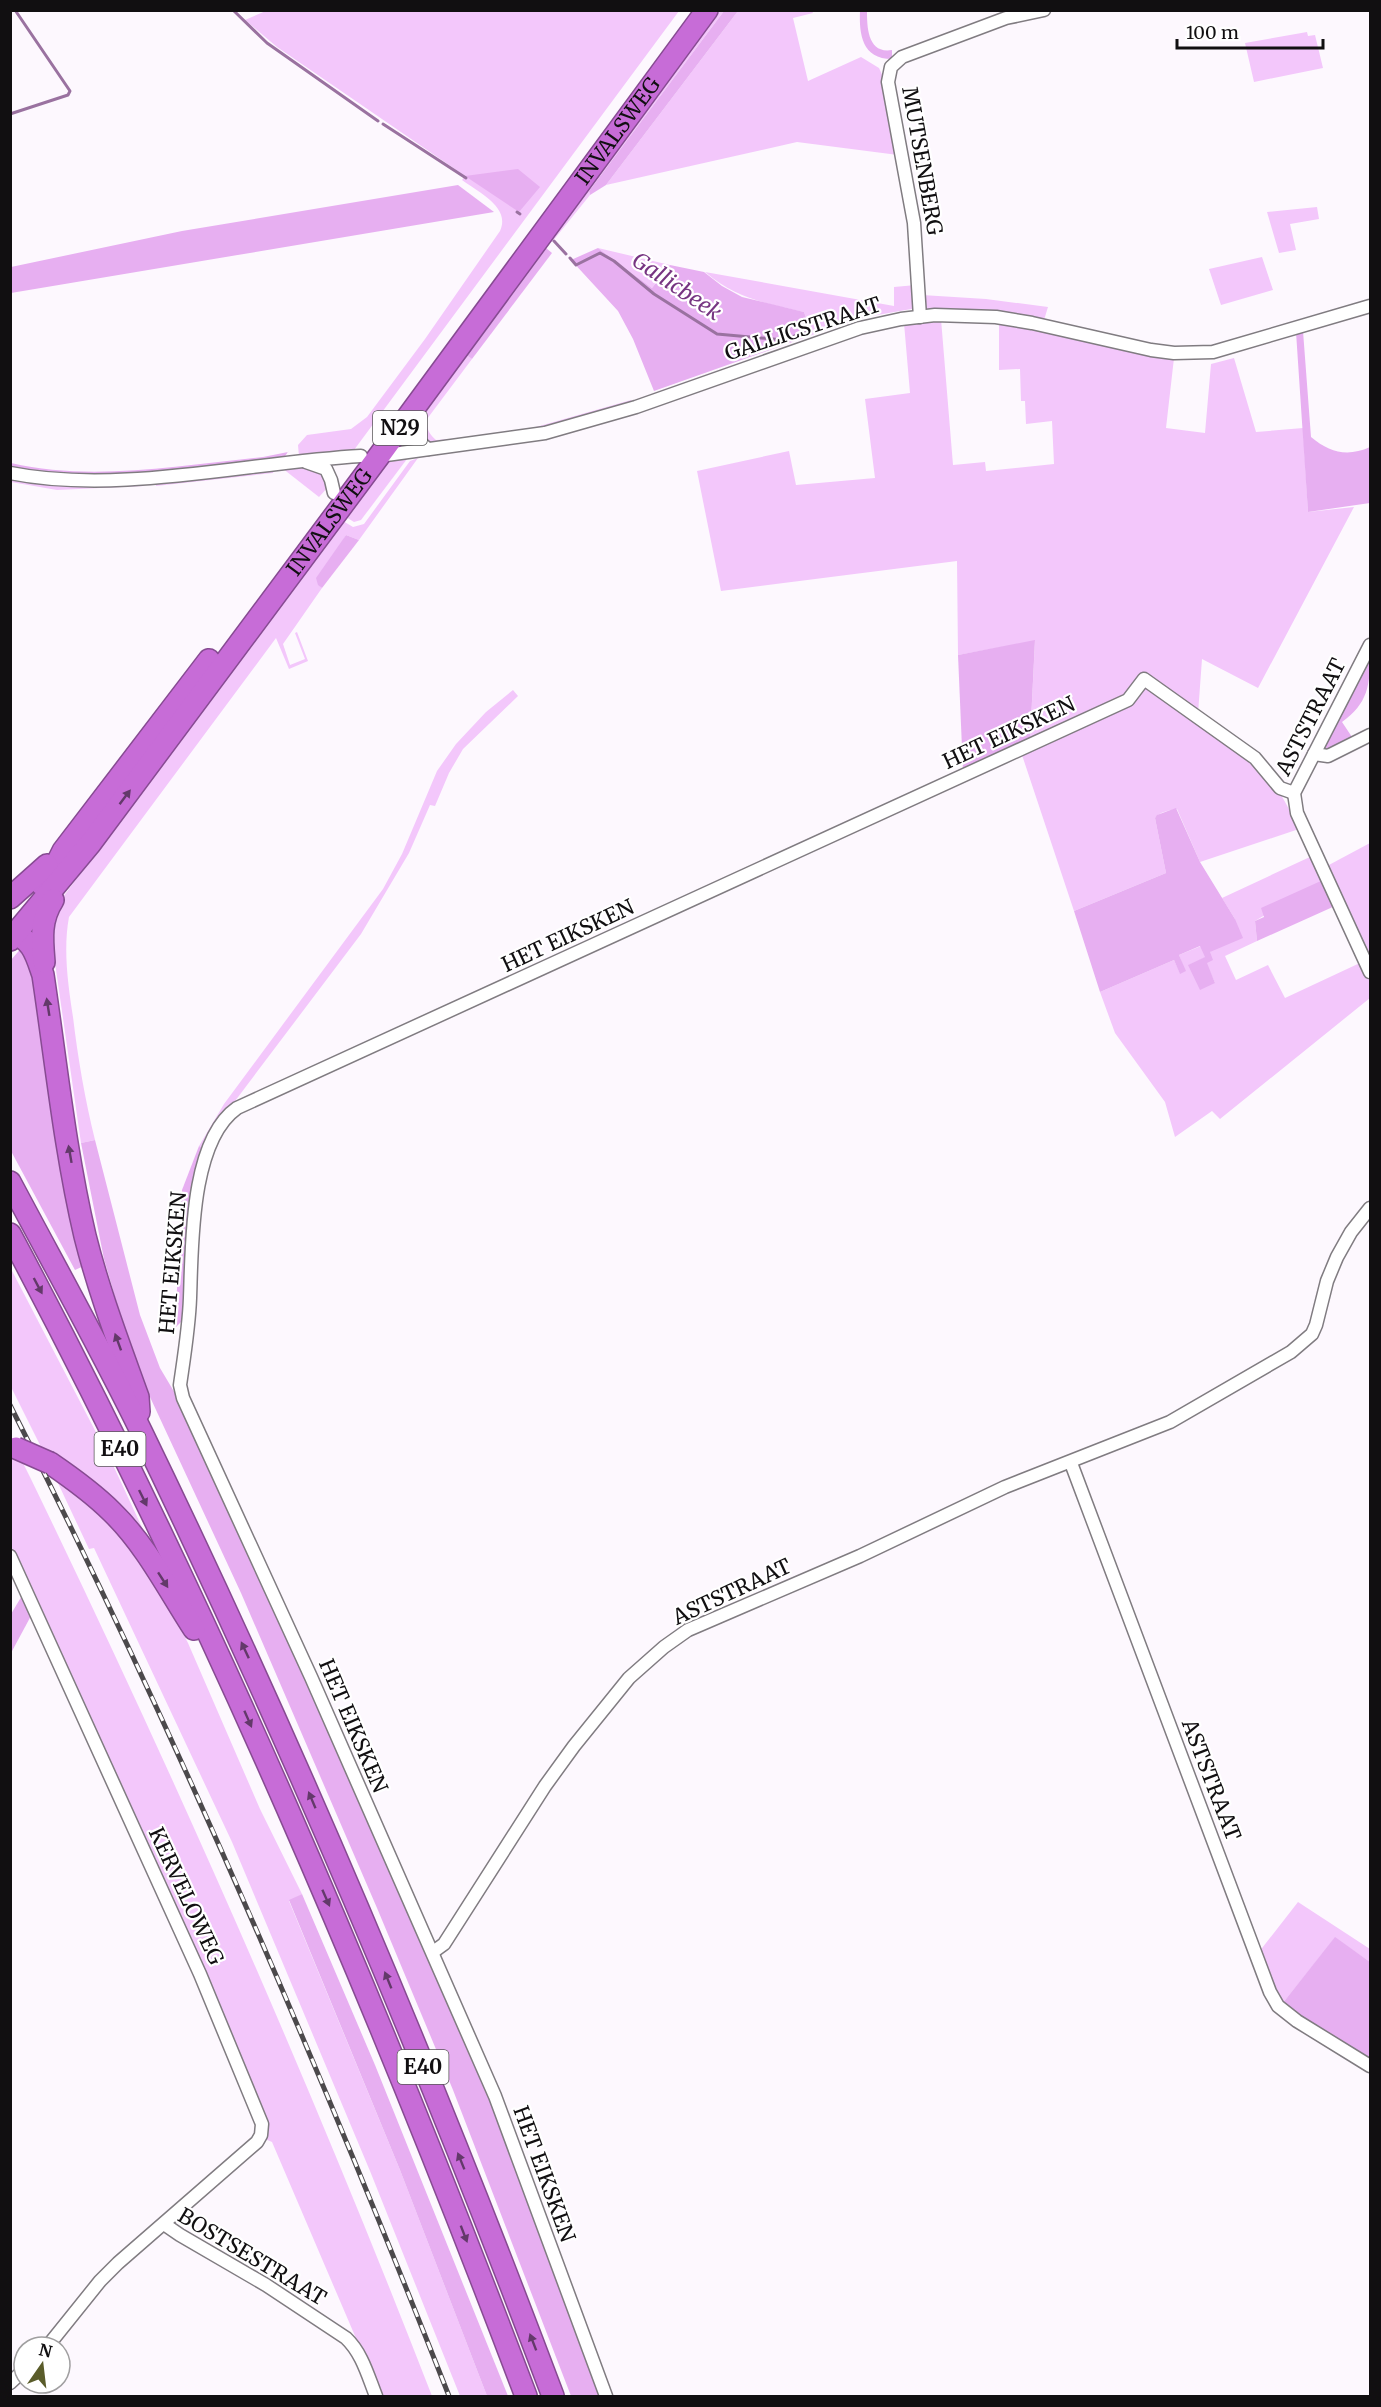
<svg xmlns="http://www.w3.org/2000/svg" width="1381" height="2407" font-family="Merriweather,serif">
<rect width="100%" height="100%" fill="#fdf8fe"/>
<g fill="#f3c7fb">
<path d="M268 10 679 11 354 450 348 453 299 457 298 445 307 435 351 429 367 417 425 339 500 231C511 207 478 192 462 180L465 176 277 47 245 20Z"/>
<path d="M719 11H724L589 191 590 195 552 242 549 239Z"/>
<path d="M738 11H812L813 13 793 18 808 81 861 57 879 68 885 81 898 155 797 142 606 185Z"/>
<path d="M1307 32 1308 36 1315 35 1323 68 1254 82 1245 43Z"/>
<path d="M1317 207 1319 219 1290 224 1296 250 1279 253 1267 212Z"/>
<path d="M598 248 670 265 652 288Z"/>
<path d="M1262 257 1273 290 1221 305 1209 269Z"/>
<path d="M705 272 894 306V287L916 285 917 308 866 317 812 335 804 312C763 302 739 300 705 272Z"/>
<path d="M922 295 986 299 1048 307 1044 320 928 310 923 305Z"/>
<path d="M941 319 953 465 985 462 986 471 1054 464 1052 421 1026 424 1025 401H1021L1020 369 999 370V321L1174 358 1166 428 1205 433 1211 364 1234 358 1256 432 1303 428 1308 512 1354 507 1258 688 1202 659 1198 714 1145 675 1127 695 1030 741 1035 641 958 655 957 561 721 591 697 471 789 451 796 485 875 478 865 399 910 393 904 323Z"/>
<path d="M465 354 472 359 427 419C426 428 429 434 436 440L465 438 518 430 516 435 451 443H427L414 427 416 420Z"/>
<path d="M631 400 632 403 539 430 536 427Z"/>
<path d="M410 455 361 520 354 522 346 517 386 460Z"/>
<path d="M418 458 359 540 346 535 318 584 322 588 283 644 290 665 305 659 295 633 297 632 308 661 289 669 276 638 69 917C63 949 68 985 73 1017 78 1059 85 1099 95 1140L81 1143 54 956 52 930 60 901 343 521 353 527 364 524 410 461Z"/>
<path d="M303 466 321 471 328 487 319 497 282 468Z"/>
<path d="M275 469 273 473 156 486 155 484 156 481Z"/>
<path d="M10 477 144 483V486L57 490 11 482Z"/>
<path d="M1147 687C1185 714 1243 747 1272 782 1283 796 1291 813 1299 829L1200 862 1177 809C1170 810 1159 812 1155 818L1166 873 1074 911 1021 752Z"/>
<path d="M513 690 518 696 463 749 449 773 435 806 430 805 409 853 361 934 229 1109 206 1149 199 1146 224 1104 383 889 402 854 437 771 456 744 486 712Z"/>
<path d="M1370 843V959L1327 866Z"/>
<path d="M1312 856 1323 880 1255 921 1257 941 1225 956 1236 980 1268 965 1285 998 1362 962 1370 982V998L1220 1119 1212 1111 1175 1137 1165 1102 1115 1033 1100 992 1174 960 1180 973 1185 971 1179 955 1201 946 1206 957 1189 965 1215 983 1206 963 1210 952 1235 919 1222 898Z"/>
<path d="M10 1267 113 1465 159 1564 45 1455 11 1387Z"/>
<path d="M10 1456 21 1459 30 1477C176 1778 311 2084 432 2396H378L358 2343 272 2142 265 2139V2130L11 1550Z"/>
<path d="M61 1480 111 1524 142 1560 159 1587 188 1643 260 1809 302 1894 289 1901 400 2170 487 2396H460L370 2171 232 1842 94 1548 89 1549 57 1481Z"/>
<path d="M1298 1902 1370 1949V1962L1335 1938 1282 2004 1259 1952Z"/>
</g>
<g fill="#e7aff1">
<path d="M724 11H738L606 185 590 195 589 191Z"/>
<path d="M860 11H867C867 28 868 54 892 50V59C862 59 859 34 860 11Z"/>
<path d="M518 169 540 187 519 212 465 176Z"/>
<path d="M458 185 494 212 11 293V267L182 231Z"/>
<path d="M546 248 552 253 472 359 465 354Z"/>
<path d="M598 248 652 288 670 265 704 272 722 286 742 297 804 312 812 335 654 391 633 339 618 311 571 260Z"/>
<path d="M1303 331 1311 437C1330 453 1348 457 1370 447V503L1308 512 1296 332Z"/>
<path d="M290 449 283 459 109 476 76 477 11 468V463C93 482 180 465 263 457L288 452Z"/>
<path d="M346 535 359 540 322 588 318 585 316 578Z"/>
<path d="M1035 640 1030 741 963 771 958 655Z"/>
<path d="M1370 655C1370 686 1368 703 1342 722L1352 737 1327 749 1324 747Z"/>
<path d="M1176 808 1200 862 1235 919 1243 938 1210 952 1213 960 1207 963 1215 983 1200 990 1188 965 1205 957 1200 946 1179 955 1186 971 1180 974 1174 960 1100 992 1074 911 1166 873 1155 818 1157 815Z"/>
<path d="M1323 880 1335 906 1257 941 1255 921 1264 917 1261 908Z"/>
<path d="M23 946 27 948 86 1265 75 1270 11 1151V960Z"/>
<path d="M95 1140 140 1315 160 1368 179 1400 456 2010 602 2396H571L453 2090 377 1908 241 1593 150 1397 129 1345 104 1259 81 1143Z"/>
<path d="M199 1146 206 1149 183 1320 175 1328 182 1190Z"/>
<path d="M23 1594 32 1614 11 1653V1614Z"/>
<path d="M302 1894 375 2065 508 2396H487L400 2170 289 1900Z"/>
<path d="M1335 1937 1370 1962V2061L1282 2004Z"/>
</g>
<g fill="none" stroke-linecap="round" stroke-linejoin="round">
<g stroke="#9a72a0" stroke-width="3">
<path d="M233 10 267 43 378 121"/>
<path d="M10 114 68 95 70 91 15 10"/>
<path d="M383 124 466 178"/>
<path d="M517 212 520 214"/>
<path d="M554 241 566 254"/>
<path d="M570 258 576 265 600 253 614 261 654 294 717 334 784 340 808 331"/>
</g>
<defs>
<g id="street">
<path d="M920 317 914 223 888 82 891 67 902 57 1006 18 1044 10"/>
<path d="M408 417C410 431 416 440 428 449"/>
<path d="M379 456 545 433 636 407 860 328 901 319 935 315 996 317 1032 323 1151 350 1174 353 1213 352 1370 306"/>
<path d="M306 462 326 469 331 480 334 493"/>
<path d="M10 473C120 495 249 462 361 456"/>
<path d="M1370 645 1294 793 1297 813 1370 972"/>
<path d="M1314 754 1328 756 1370 735"/>
<path d="M1071 1463 1270 1992 1278 2006 1297 2021 1370 2066"/>
<path d="M10 1556 200 1974 262 2124 261 2135 257 2142 118 2263 100 2281 47 2347"/>
<path d="M433 1952 444 1944 545 1786 574 1746 629 1678 664 1647 688 1630 860 1556 1005 1487 1170 1422 1291 1352 1312 1334 1316 1325 1327 1281 1337 1257 1351 1232 1370 1208"/>
<path d="M164 2224 180 2235 266 2285 346 2338C362 2353 368 2376 376 2396"/>
<path d="M10 2383 24 2370"/>
<path d="M606 2396 495 2096 311 1677 183 1398 180 1385C184 1357 189 1327 190 1298 192 1247 190 1141 237 1108L1128 700 1144 679 1255 758 1280 788 1294 793"/>
</g>
<g id="highway">
<path d="M41 884 56 865 63 851 209 660"/>
<path d="M10 898 47 865"/>
<path d="M10 932C33 939 36 955 43 975 56 1062 65 1151 85 1236 99 1292 119 1344 138 1397L139 1412"/>
<path id="s1" d="M10 940 90 844 379 456 707 10"/>
<path d="M44 962C42 939 40 920 53 900"/>
<path d="M10 1182C54 1265 100 1347 141 1431 294 1746 430 2069 553 2396"/>
<path d="M10 1234C210 1609 376 2000 526 2396"/>
<path d="M50 1463C72 1478 93 1493 112 1512 146 1545 168 1589 194 1629"/>
</g>
</defs>
<use href="#street" stroke="#807c81" stroke-width="15"/>
<use href="#highway" stroke="#874b92" stroke-width="24"/>
<use href="#street" stroke="#fff" stroke-width="12"/>
<use href="#highway" stroke="#c76cd7" stroke-width="21"/>
<defs>
<path id="rail" d="M10 1405C174 1728 317 2060 449 2396"/>
</defs>
<use href="#rail" stroke="#4c494c" stroke-width="5"/>
<use href="#rail" stroke="#fff" stroke-width="3" stroke-dasharray="9" stroke-linecap="butt"/>
<defs>
<path id="highway-bridge" d="M16 1448 50 1463"/>
</defs>
<use href="#highway-bridge" stroke="#874b92" stroke-width="24" stroke-linecap="butt"/>
<use href="#highway-bridge" stroke="#c76cd7" stroke-width="21"/>
</g>
<defs><path id="oneway-solid" d="M-6-.8H1V-3.2L6.5 0L1 3.2V.8H-6Z" transform="scale(1.5)"/></defs>
<g fill="#63396a">
<use href="#oneway-solid" transform="translate(125 797) rotate(-53)"/>
<use href="#oneway-solid" transform="translate(48 1007) rotate(-99)"/>
<use href="#oneway-solid" transform="translate(70 1154) rotate(-100)"/>
<use href="#oneway-solid" transform="translate(38 1286) rotate(62)"/>
<use href="#oneway-solid" transform="translate(118 1342) rotate(-110)"/>
<use href="#oneway-solid" transform="translate(143 1498) rotate(64)"/>
<use href="#oneway-solid" transform="translate(163 1580) rotate(57)"/>
<use href="#oneway-solid" transform="translate(245 1650) rotate(-115)"/>
<use href="#oneway-solid" transform="translate(248 1719) rotate(66)"/>
<use href="#oneway-solid" transform="translate(312 1800) rotate(-113)"/>
<use href="#oneway-solid" transform="translate(326 1898) rotate(66)"/>
<use href="#oneway-solid" transform="translate(388 1980) rotate(-112)"/>
<use href="#oneway-solid" transform="translate(461 2161) rotate(-112)"/>
<use href="#oneway-solid" transform="translate(464 2234) rotate(69)"/>
<use href="#oneway-solid" transform="translate(533 2342) rotate(-111)"/>
</g>
<g text-anchor="middle" stroke-width="4.5" stroke-linejoin="round" paint-order="stroke">
<g fill="#fff" stroke="#585758" stroke-width="1.5">
<rect x="373" y="411" width="54" height="34" rx="4.5"/>
<rect x="94.5" y="1432" width="51" height="34" rx="4.5"/>
<rect x="397.5" y="2050" width="51" height="34" rx="4.5"/>
</g>
<g font-size="20" font-weight="bold" fill="#110f11">
<text x="400" y="435">N29</text>
<text x="120" y="1456">E40</text>
<text x="423" y="2074">E40</text>
</g>
<g font-size="21" fill="#110f11" stroke="#fff">
<text dy="7" stroke="none"><textPath href="#s1" startOffset="1012">INVALSWEG</textPath></text>
<text transform="translate(922 161) rotate(80)" y="7">MUTSENBERG</text>
<text transform="translate(803 329) rotate(-18)" y="7">GALLICSTRAAT</text>
<text dy="7" stroke="none"><textPath href="#s1" startOffset="526">INVALSWEG</textPath></text>
<text transform="translate(1311 717) rotate(-63)" y="7">ASTSTRAAT</text>
<text transform="translate(1009 733) rotate(-25)" y="7">HET EIKSKEN</text>
<text transform="translate(568 936) rotate(-25)" y="7">HET EIKSKEN</text>
<text transform="translate(173 1263) rotate(-85)" y="7">HET EIKSKEN</text>
<text transform="translate(732 1592) rotate(-25)" y="7">ASTSTRAAT</text>
<text transform="translate(353 1726) rotate(67)" y="7">HET EIKSKEN</text>
<text transform="translate(1211 1780) rotate(69)" y="7">ASTSTRAAT</text>
<text transform="translate(186 1896) rotate(65)" y="7">KERVELOWEG</text>
<text transform="translate(544 2174) rotate(70)" y="7">HET EIKSKEN</text>
<text transform="translate(252 2257) rotate(31)" y="7">BOSTSESTRAAT</text>
</g>
<g font-size="22" font-style="italic" fill="#773582" stroke="#fff">
<text transform="translate(677 286) rotate(34)" y="8">Gallicbeek</text>
</g>
</g>
<rect width="1381" height="2407" fill="none" stroke="#110f11" stroke-width="24"/>
<g transform="translate(42 2365) rotate(14)"><circle r="28" fill="#ffffff" stroke="#a09fa0" stroke-width="1.5"/>
<path d="M0-4.5L10 22L0 15L-10 22Z" fill="#5a5c2a"/>
<text y="-9" font-size="16" font-weight="bold" text-anchor="middle" fill="#110f11">N</text>
</g>
<path d="M1177 39v9h146v-9" fill="none" stroke="#110f11" stroke-width="3"/>
<text x="1186" y="39" font-size="18" fill="#110f11" stroke="#ffffff" stroke-width="4.5" paint-order="stroke">100 m</text>
</svg>
